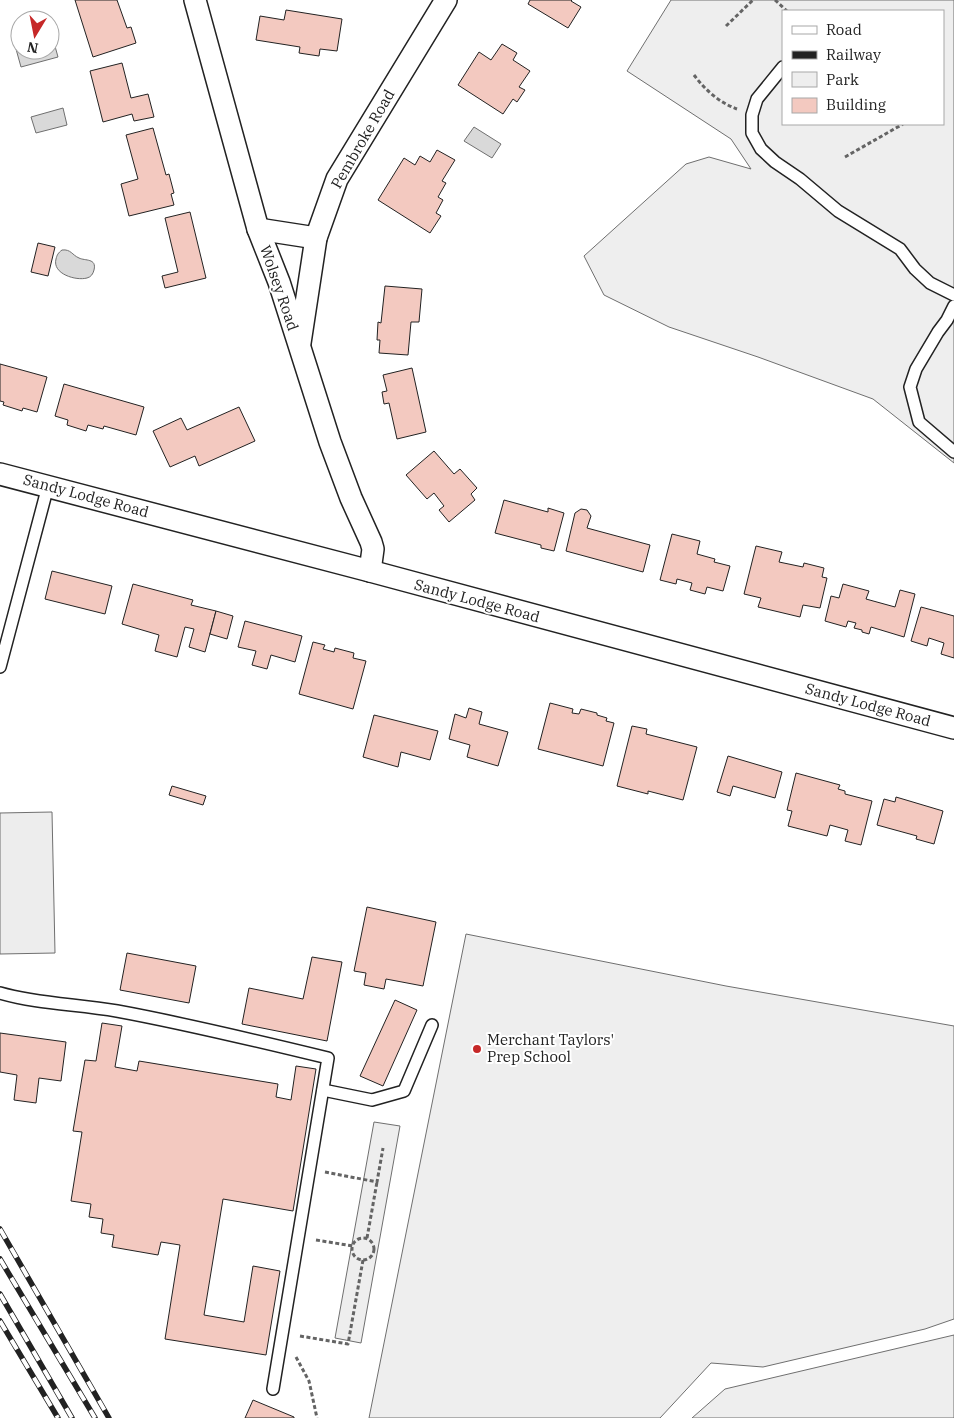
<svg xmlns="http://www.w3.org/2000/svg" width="954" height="1418" font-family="'IBM Plex Serif',serif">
<rect width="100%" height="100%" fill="#fff"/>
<g fill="#eee" stroke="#6f6f6f" fill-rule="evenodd">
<path d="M671 0H954V463L873 399 758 357 669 327 604 295 584 256 686 164 709 157 751 169 731 139 627 71ZM783 11H943V124H783Z"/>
<path d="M466 934 726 986 954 1026V1319L925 1329 763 1367 711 1363 660 1418H369Z"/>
<path d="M374 1122 400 1126 361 1343 335 1338Z"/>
<path d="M954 1335V1418H692L725 1389Z"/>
</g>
<path fill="#ededed" stroke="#6f6f6f" d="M52 812 55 953 0 954V813Z"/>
<g fill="#d9d9d9" stroke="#6f6f6f">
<path d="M53 39 58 57 21 67 16 49 20 48V50H50V40Z"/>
<path d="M63 108 67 125 36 133 31 117Z"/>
<path d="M474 127 501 144 492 158 464 141Z"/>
<path d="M62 250C71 249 72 255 79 258 85 261 97 258 94 270 93 274 91 277 87 278 76 281 52 274 56 259 57 255 58 253 62 250Z"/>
</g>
<g fill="#f3c9c0" stroke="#222">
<path d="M75 0H117L127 28 131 27 136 43 93 57Z"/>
<path d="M530 0H572L571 1 581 7 568 28 528 4Z"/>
<path d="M286 10 342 19 337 51 320 49 319 56 299 53 300 47 256 40 260 16 284 20Z"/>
<path d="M502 44 517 53 513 60 530 71 519 87 525 90 517 102 513 99 503 114 458 85 479 52 491 60Z"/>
<path d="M122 63 131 98 148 94 154 117 134 121 132 114 103 122 90 71Z"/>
<path d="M153 128 166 175 169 174 174 193 171 194 174 205 129 216 121 184 138 179 126 135Z"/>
<path d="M437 150 455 160 442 181 446 183 438 197 443 200 436 213 441 216 430 233 378 200 404 158 415 165 420 156 430 162Z"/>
<path d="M190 212 206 278 165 288 162 276 178 272 165 218Z"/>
<path d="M38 243 55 247 48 276 31 272Z"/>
<path d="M385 286 422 289 419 322H411L408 355 379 353 380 340H377L378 322 381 323Z"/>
<path d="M0 364 47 377 37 412 23 408 22 411 3 405 4 402 0 401Z"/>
<path d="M412 368 426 432 397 439 389 403 384 404 382 392 387 391 383 375Z"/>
<path d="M64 384 144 407 136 435 104 426 103 429 88 425 86 431 67 425 68 420 55 416Z"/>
<path d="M239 407 255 441 199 466 195 456 170 467 153 431 181 418 187 430Z"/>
<path d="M434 451 454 474 460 469 477 488 471 494 475 500 449 522 439 510 444 506 434 493 427 499 406 475Z"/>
<path d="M504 500 548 512V508L564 513 554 551 541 548V545L495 533Z"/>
<path d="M581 509 587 510 591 516 587 528 650 545 643 572 566 551 575 513Z"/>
<path d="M672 534 700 541 697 554 715 559 714 562 730 566 723 591 707 587 705 594 690 590 692 583 677 579 676 584 660 580Z"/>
<path d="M756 546 782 552 779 562 803 567 804 563 824 568 822 577 827 578 820 608 803 605 800 617 758 607 761 598 744 594Z"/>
<path d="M52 571 112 586 105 614 45 599Z"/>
<path d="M133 584 193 600 191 605 216 611 205 652 189 647 194 629 185 627 177 657 155 651 159 635 122 624Z"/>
<path d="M843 584 869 591 866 599 895 607 900 590 915 594 904 637 871 627 869 634 862 632V630L854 628 856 623 848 621 846 627 825 621 831 596 839 598Z"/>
<path d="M921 607 954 616V658L941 654 944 643 929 638 927 646 911 641Z"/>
<path d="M216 611 233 616 227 639 210 634Z"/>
<path d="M245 621 302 636 295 662 271 655 267 669 252 665 256 651 238 647Z"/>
<path d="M313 642 325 645 323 649 334 652 335 648 354 653 353 658 366 661 353 709 299 694Z"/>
<path d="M550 703 573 709 572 713 579 714 581 709 597 713V715L607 718 606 721 614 723 603 766 538 749Z"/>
<path d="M469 708 482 712 479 724 508 732 498 766 467 757 470 745 449 739 455 714 466 718Z"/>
<path d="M374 715 438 731 430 760 401 752 398 767 363 757Z"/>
<path d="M632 726 647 729 646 734 697 747 683 800 648 791V794L617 786Z"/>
<path d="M728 756 782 772 775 798 733 786 730 796 717 792Z"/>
<path d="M796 773 840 785 838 789 845 791V794L872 801 861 845 845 841 848 830 830 825 827 836 788 826 792 811 787 810Z"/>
<path d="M172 786 206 796 203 805 169 795Z"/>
<path d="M896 797 943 811 934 844 916 839 917 836 877 825 884 799 895 802Z"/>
<path d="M367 907 436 922 423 986 386 979 384 989 364 985 366 973 354 971Z"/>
<path d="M127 953 196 966 189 1003 120 990Z"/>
<path d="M312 957 342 962 327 1041 242 1024 249 988 303 999Z"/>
<path d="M395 1000 417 1010 383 1086 360 1076Z"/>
<path d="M102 1023 122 1026 115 1067 137 1071 139 1061 278 1084 276 1097 291 1100 296 1066 316 1069 293 1211 223 1199 204 1315 244 1322 253 1266 280 1271 266 1355 165 1339 180 1245 161 1242 158 1255 112 1247 114 1235 101 1233 103 1219 89 1217 91 1204 71 1201 82 1132 73 1131 85 1060 96 1061Z"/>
<path d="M0 1033 66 1042 61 1081 39 1078 36 1103 14 1100 17 1075 0 1072Z"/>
<path d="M253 1400 294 1417V1418H245Z"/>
</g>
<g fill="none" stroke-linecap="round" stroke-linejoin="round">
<defs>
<g id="lane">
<path d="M783 67 757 99 752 115V133L761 149 775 162 800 179 838 211 900 249 915 269 930 283 954 295"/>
<path d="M954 306 947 320 938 332 916 369 910 387 919 422 954 452"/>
<path d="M0 667 48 486"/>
<path d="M0 993C38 1004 78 1004 117 1011 188 1024 258 1041 328 1058L273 1389"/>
<path d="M323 1090 372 1100 404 1091 432 1025"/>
</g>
<g id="street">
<path d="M195 0 258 229 279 282 330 442 351 498 371 542 373 549 370 571"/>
<path d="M258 229 316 238"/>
<path d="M300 343 316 238 337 179 446 0"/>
<path d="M0 474 370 571 954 728"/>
</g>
</defs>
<use href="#lane" stroke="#222" stroke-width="14"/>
<use href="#street" stroke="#222" stroke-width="24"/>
<g stroke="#646464" stroke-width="3" stroke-dasharray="4 2.5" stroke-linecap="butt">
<path d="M775 0 787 11"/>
<path d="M726 26 753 0"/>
<path d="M694 75C705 90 720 103 737 109"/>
<path d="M845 157 903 124"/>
<path d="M325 1172 377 1182 383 1148"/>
<path d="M367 1238 377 1182"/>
<circle cx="363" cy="1249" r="11"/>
<path d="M316 1240 353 1246"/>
<path d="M300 1336 348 1344 363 1260"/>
<path d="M296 1357 309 1381 317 1418"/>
</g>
<use href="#lane" stroke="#fff" stroke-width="11"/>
<use href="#street" stroke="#fff" stroke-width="21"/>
<defs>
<g id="rail">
<path d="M0 1229 109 1418"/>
<path d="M0 1259 95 1418"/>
<path d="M0 1294 72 1418"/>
<path d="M0 1321 58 1418"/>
</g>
</defs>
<use href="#rail" stroke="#222" stroke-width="5.5"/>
<use href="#rail" stroke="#fff" stroke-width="4" stroke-dasharray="11" stroke-linecap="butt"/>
</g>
<circle fill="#c62828" stroke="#fff" stroke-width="2" cx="477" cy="1049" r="5"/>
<g text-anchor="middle" stroke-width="4" stroke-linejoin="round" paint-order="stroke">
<g font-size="15" fill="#222" stroke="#fff">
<text transform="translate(363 139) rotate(-60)" y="5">Pembroke Road</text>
<text transform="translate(279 288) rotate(71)" y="5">Wolsey Road</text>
<text transform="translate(86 496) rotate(15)" y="5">Sandy Lodge Road</text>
<text transform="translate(477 601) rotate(15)" y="5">Sandy Lodge Road</text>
<text transform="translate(868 705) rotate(15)" y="5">Sandy Lodge Road</text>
</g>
<g font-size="15" fill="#222" stroke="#fff" text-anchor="start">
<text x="487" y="1045">Merchant Taylors'<tspan x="487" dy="17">Prep School</tspan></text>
</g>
</g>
<rect x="782" y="10" width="162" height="115" fill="#ffffff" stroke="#a7a7a7"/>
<rect x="792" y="26" width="25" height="8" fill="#ffffff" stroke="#a7a7a7"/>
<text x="826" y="35" font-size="15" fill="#222222">Road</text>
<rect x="792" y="51" width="25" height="8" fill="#222222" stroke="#a7a7a7"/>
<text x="826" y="60" font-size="15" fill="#222222">Railway</text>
<rect x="792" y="72" width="25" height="15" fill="#eeeeee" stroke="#a7a7a7"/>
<text x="826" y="85" font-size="15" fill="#222222">Park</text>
<rect x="792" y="98" width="25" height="15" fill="#f3c9c0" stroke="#a7a7a7"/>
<text x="826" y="110" font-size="15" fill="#222222">Building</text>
<g transform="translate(35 35) rotate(190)"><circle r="24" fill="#ffffff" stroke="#a7a7a7"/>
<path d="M0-4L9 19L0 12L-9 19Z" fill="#c62828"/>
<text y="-8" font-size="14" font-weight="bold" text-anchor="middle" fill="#222222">N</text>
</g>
</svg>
